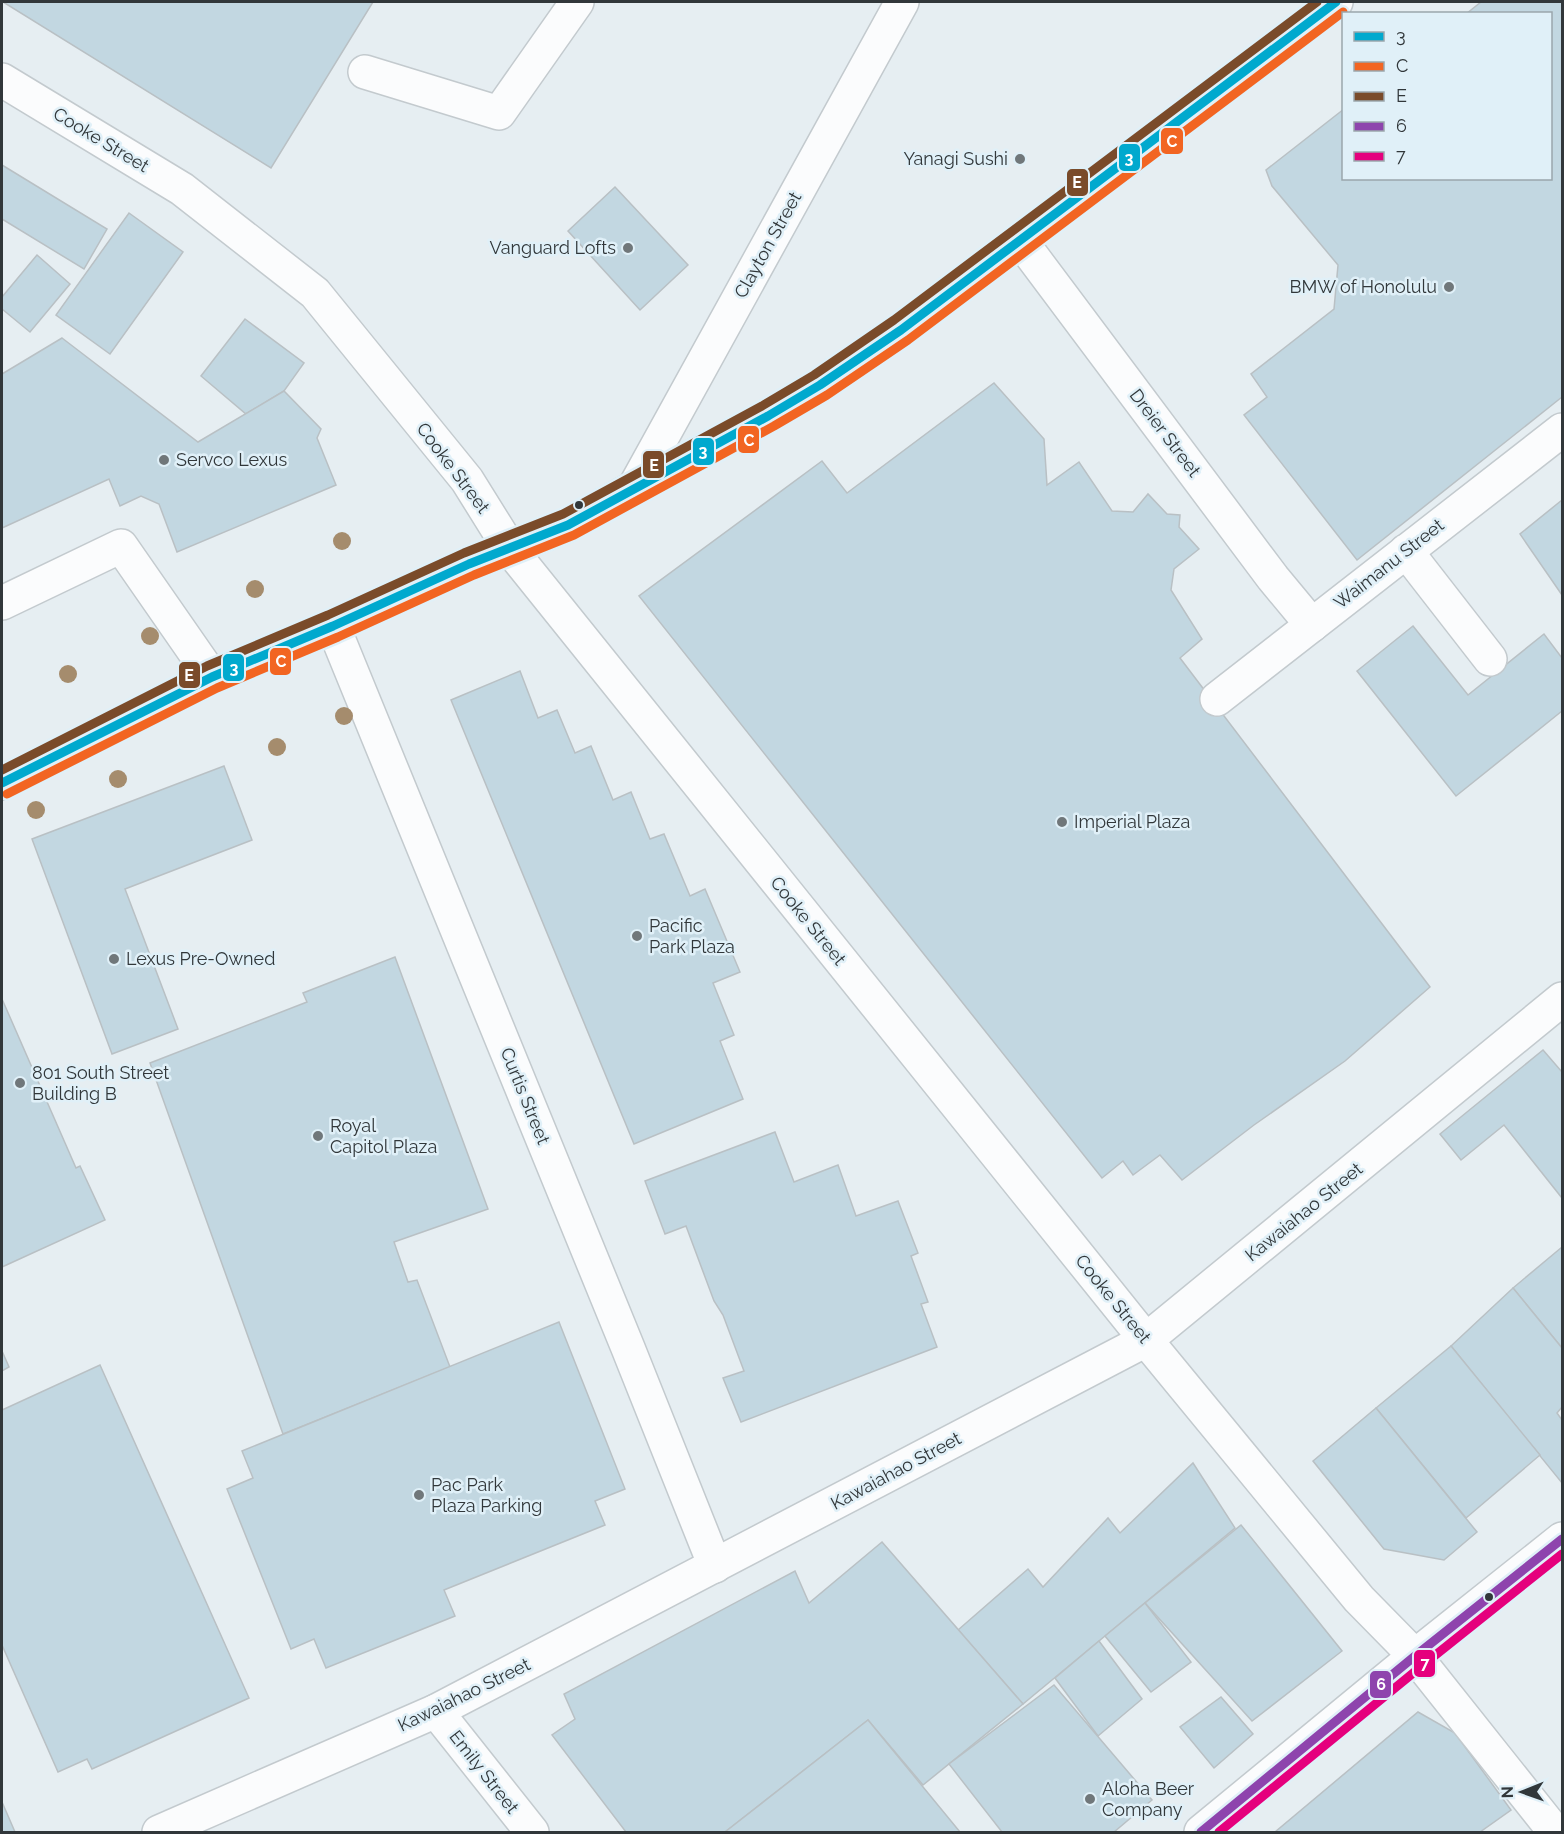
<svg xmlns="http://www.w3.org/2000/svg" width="1564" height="1834" font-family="Raleway,sans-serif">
<rect width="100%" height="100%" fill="#e6eef2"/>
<g fill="#c2d7e1" stroke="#b9c0c4" stroke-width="1.5">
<path d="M3 2H373L271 168Z"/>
<path d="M1481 2H1562V397L1357 560 1244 415 1267 397 1251 374 1334 309 1338 265 1272 186 1266 170 1344 109V178H1550V14H1466Z"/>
<path d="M2 165 107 229 84 269 2 219Z"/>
<path d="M615 187 688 265 640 310 568 231Z"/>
<path d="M129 213 183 252 110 354 56 315Z"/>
<path d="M37 255 70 284 30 332 2 309V297Z"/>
<path d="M245 319 304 363 284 391 246 414 201 376Z"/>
<path d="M62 338 198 442 284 391 321 429 317 438 336 485 177 552 159 504 141 496 120 506 109 479 2 528V374Z"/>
<path d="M994 383 1044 439 1047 485 1079 462 1112 511 1133 512 1148 494 1167 514 1180 515 1179 527 1199 549 1174 569 1171 590 1202 639 1180 658 1430 987 1345 1061 1254 1125 1182 1180 1160 1155 1133 1175 1123 1161 1102 1178 639 596 822 461 847 493Z"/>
<path d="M1562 500V595L1520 534Z"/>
<path d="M1413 626 1468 695 1544 634 1562 658V711L1456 796 1357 671Z"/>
<path d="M520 671 538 718 557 710 575 753 591 746 613 800 631 792 650 839 664 834 690 896 705 889 740 972 713 983 734 1035 720 1041 743 1099 634 1144 451 700Z"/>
<path d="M224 766 252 840 125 889 178 1029 112 1054 32 839Z"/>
<path d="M395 957 488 1209 394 1242 408 1282 417 1280 450 1367 283 1434 150 1063 307 1002 303 993Z"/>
<path d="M2 999 76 1168 80 1166 105 1220 2 1267Z"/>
<path d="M1543 1050 1562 1072V1198L1504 1125 1461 1160 1440 1134Z"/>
<path d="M775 1132 794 1182 838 1165 856 1216 898 1201 918 1253 911 1256 928 1302 921 1304 937 1347 741 1422 723 1378 744 1371 723 1315 714 1301 686 1226 665 1234 645 1181Z"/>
<path d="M1562 1247V1348L1513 1288Z"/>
<path d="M1513 1288 1562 1348V1407L1557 1413 1562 1420V1483L1451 1346Z"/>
<path d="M559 1322 625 1489 595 1501 605 1525 444 1590 455 1616 326 1668 314 1639 291 1649 227 1489 253 1478 242 1451Z"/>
<path d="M1451 1346 1540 1455 1466 1518 1376 1408Z"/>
<path d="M2 1351 9 1367 2 1371Z"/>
<path d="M100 1365 249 1698 92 1769 87 1759 58 1772 2 1645V1410Z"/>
<path d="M1376 1408 1477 1532 1444 1560 1384 1549 1313 1461Z"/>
<path d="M1193 1463 1235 1528 1023 1704 958 1630 1028 1569 1043 1587 1108 1518 1120 1533Z"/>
<path d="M1241 1525 1342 1651 1252 1721 1145 1603Z"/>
<path d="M882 1542 1023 1704 923 1785 868 1720 725 1832H626L552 1735 575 1719 564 1694 795 1571 809 1603Z"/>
<path d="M1145 1603 1191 1662 1151 1692 1105 1636Z"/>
<path d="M1099 1641 1142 1699 1098 1736 1055 1678Z"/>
<path d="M1054 1685 1152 1800 1114 1832H1002L949 1764Z"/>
<path d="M1221 1697 1253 1734 1214 1768 1180 1727Z"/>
<path d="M1418 1712 1455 1733 1511 1810 1480 1832H1275Z"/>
<path d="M868 1720 960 1832H725Z"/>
<path d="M2 1802 15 1832H2Z"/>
</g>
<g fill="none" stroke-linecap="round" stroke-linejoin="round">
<defs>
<g id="minor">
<path d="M365 72 499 113 577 2"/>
<path d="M2 80 182 189 315 293 467 480 510 549 1146 1340 1359 1599 1415 1656 1555 1832"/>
<path d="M1020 240 1273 578 1312 625"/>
<path d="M634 488 902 2"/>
<path d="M1406 551 1490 659"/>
<path d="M2 603 121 546 212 677"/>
<path d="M333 626 628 1348 715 1566"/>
<path d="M1217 699 1562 430"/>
<path d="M436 1711 532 1832"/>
<path d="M159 1832 436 1711 1146 1340 1562 999"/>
<path d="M1201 1832 1415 1656 1562 1539"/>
</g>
<path id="major" d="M2 783 212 677 333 626 469 564 568 525 634 488 768 416 820 385 901 330 1336 2"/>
</defs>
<use href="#minor" stroke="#c3cace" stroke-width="36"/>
<use href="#major" stroke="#c3cace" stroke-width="36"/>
<use href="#minor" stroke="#fbfcfd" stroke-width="33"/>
<use href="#major" stroke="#fbfcfd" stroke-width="33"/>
<defs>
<path id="bus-1" d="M2 783 212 677 333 626 469 564 568 525 768 416 820 385 901 330 1336 2"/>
<path id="bus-2" d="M7 794 217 688 338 637 474 575 574 535 774 426 827 395 908 340 1343 12"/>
<path id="bus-3" d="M2 770 207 666 328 615 464 553 563 514 762 406 814 375 894 320 1317 2"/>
<path id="bus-4" d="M1201 1832 1415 1656 1562 1539"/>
<path id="bus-5" d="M1219 1832 1423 1665 1562 1554"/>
</defs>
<use href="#bus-1" stroke="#e0f0f8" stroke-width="14"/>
<use href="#bus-2" stroke="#e0f0f8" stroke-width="14"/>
<use href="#bus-3" stroke="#e0f0f8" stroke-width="14"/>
<use href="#bus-4" stroke="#e0f0f8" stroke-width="14"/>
<use href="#bus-5" stroke="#e0f0f8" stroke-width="14"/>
<use href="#bus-1" stroke="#00a9ce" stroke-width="9"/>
<use href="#bus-2" stroke="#f26522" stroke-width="9"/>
<use href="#bus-3" stroke="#7a4b2a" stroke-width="9"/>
<use href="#bus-4" stroke="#8e44ad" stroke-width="9"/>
<use href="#bus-5" stroke="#e5007d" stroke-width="9"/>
</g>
<g fill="#a58c6d">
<circle cx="342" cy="541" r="9"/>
<circle cx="255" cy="589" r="9"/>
<circle cx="150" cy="636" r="9"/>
<circle cx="68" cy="674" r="9"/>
<circle cx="344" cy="716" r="9"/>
<circle cx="277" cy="747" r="9"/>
<circle cx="118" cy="779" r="9"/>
<circle cx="36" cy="810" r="9"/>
</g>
<g fill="#70777a" stroke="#e0f0f8" stroke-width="2">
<circle cx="1020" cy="159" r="6"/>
<circle cx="628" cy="248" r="6"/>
<circle cx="1449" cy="287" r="6"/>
<circle cx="164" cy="460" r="6"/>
<circle cx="1062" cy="822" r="6"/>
<circle cx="637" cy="936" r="6"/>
<circle cx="114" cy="959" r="6"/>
<circle cx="20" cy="1083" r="6"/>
<circle cx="318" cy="1136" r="6"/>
<circle cx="419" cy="1495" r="6"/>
<circle cx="1090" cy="1799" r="6"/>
</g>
<g fill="#31373a" stroke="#e0f0f8" stroke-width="2">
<circle cx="579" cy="505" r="5"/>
<circle cx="1489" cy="1597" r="5"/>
</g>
<g text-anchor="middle" stroke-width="5" stroke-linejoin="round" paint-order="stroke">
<g font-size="18" fill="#31373a" stroke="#e0f0f8">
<text transform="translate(101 140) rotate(31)" y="6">Cooke Street</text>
<text transform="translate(768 245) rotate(-61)" y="6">Clayton Street</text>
<text transform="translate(1165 433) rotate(53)" y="6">Dreier Street</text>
<text transform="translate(453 468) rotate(53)" y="6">Cooke Street</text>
<text transform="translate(1389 564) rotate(-38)" y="6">Waimanu Street</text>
<text transform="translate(808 921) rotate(51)" y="6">Cooke Street</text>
<text transform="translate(525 1096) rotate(68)" y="6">Curtis Street</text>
<text transform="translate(1304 1212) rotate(-39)" y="6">Kawaiahao Street</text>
<text transform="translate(1113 1299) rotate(51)" y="6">Cooke Street</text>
<text transform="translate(896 1471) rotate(-28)" y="6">Kawaiahao Street</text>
<text transform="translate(464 1695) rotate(-26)" y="6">Kawaiahao Street</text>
<text transform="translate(484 1772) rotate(52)" y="6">Emily Street</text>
</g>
<g font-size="18" fill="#31373a" stroke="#e0f0f8" text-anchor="start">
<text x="1008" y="165" text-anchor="end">Yanagi Sushi</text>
<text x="616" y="254" text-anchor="end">Vanguard Lofts</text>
<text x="1437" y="293" text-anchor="end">BMW of Honolulu</text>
<text x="176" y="466">Servco Lexus</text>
<text x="1074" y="828">Imperial Plaza</text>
<text x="649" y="932">Pacific<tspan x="649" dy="21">Park Plaza</tspan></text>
<text x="126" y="965">Lexus Pre-Owned</text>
<text x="32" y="1079">801 South Street<tspan x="32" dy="21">Building B</tspan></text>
<text x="330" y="1132">Royal<tspan x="330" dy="21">Capitol Plaza</tspan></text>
<text x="431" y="1491">Pac Park<tspan x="431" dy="21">Plaza Parking</tspan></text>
<text x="1102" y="1795">Aloha Beer<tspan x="1102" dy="21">Company</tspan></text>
</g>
</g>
<g stroke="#e0f0f8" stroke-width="2">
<rect x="1160" y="127" width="24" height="28" rx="6" fill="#f26522"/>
<rect x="1118" y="143" width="23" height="29" rx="6" fill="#00a9ce"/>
<rect x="1066" y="168" width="23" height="29" rx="6" fill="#7a4b2a"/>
<rect x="737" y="425" width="23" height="29" rx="6" fill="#f26522"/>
<rect x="692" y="437" width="23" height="29" rx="6" fill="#00a9ce"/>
<rect x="642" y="450" width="23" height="29" rx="6" fill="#7a4b2a"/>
<rect x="269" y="647" width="23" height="29" rx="6" fill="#f26522"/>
<rect x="222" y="653" width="23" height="29" rx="6" fill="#00a9ce"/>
<rect x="178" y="661" width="23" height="28" rx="6" fill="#7a4b2a"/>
<rect x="1413" y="1649" width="23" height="29" rx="6" fill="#e5007d"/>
<rect x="1369" y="1670" width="23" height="29" rx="6" fill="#8e44ad"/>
</g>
<g font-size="16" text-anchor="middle" font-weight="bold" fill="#fff">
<text x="1172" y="147">C</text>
<text x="1129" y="164">3</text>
<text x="1077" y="188">E</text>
<text x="749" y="446">C</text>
<text x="703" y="457">3</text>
<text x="654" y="471">E</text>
<text x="281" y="667">C</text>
<text x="234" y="674">3</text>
<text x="189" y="681">E</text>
<text x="1425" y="1669">7</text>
<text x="1381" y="1690">6</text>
</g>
<rect width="1564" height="1834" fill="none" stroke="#31373a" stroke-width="6"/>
<rect x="1342" y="12" width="210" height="168" fill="#e0f0f8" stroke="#9aa6ac" stroke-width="1.5"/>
<rect x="1354" y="32" width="30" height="9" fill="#00a9ce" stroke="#9aa6ac" stroke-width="1.5"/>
<text x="1396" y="42" font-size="18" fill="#31373a">3</text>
<rect x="1354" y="62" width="30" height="9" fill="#f26522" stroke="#9aa6ac" stroke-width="1.5"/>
<text x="1396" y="72" font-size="18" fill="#31373a">C</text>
<rect x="1354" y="92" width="30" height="9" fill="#7a4b2a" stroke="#9aa6ac" stroke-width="1.5"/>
<text x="1396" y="102" font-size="18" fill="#31373a">E</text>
<rect x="1354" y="122" width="30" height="9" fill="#8e44ad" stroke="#9aa6ac" stroke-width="1.5"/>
<text x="1396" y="132" font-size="18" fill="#31373a">6</text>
<rect x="1354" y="152" width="30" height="9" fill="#e5007d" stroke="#9aa6ac" stroke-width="1.5"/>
<text x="1396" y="162" font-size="18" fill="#31373a">7</text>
<g transform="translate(1522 1792) rotate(269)" stroke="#e0f0f8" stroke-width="4.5" paint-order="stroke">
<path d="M0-4.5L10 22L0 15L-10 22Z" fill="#31373a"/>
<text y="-9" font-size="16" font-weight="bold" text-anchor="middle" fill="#31373a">N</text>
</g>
</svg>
